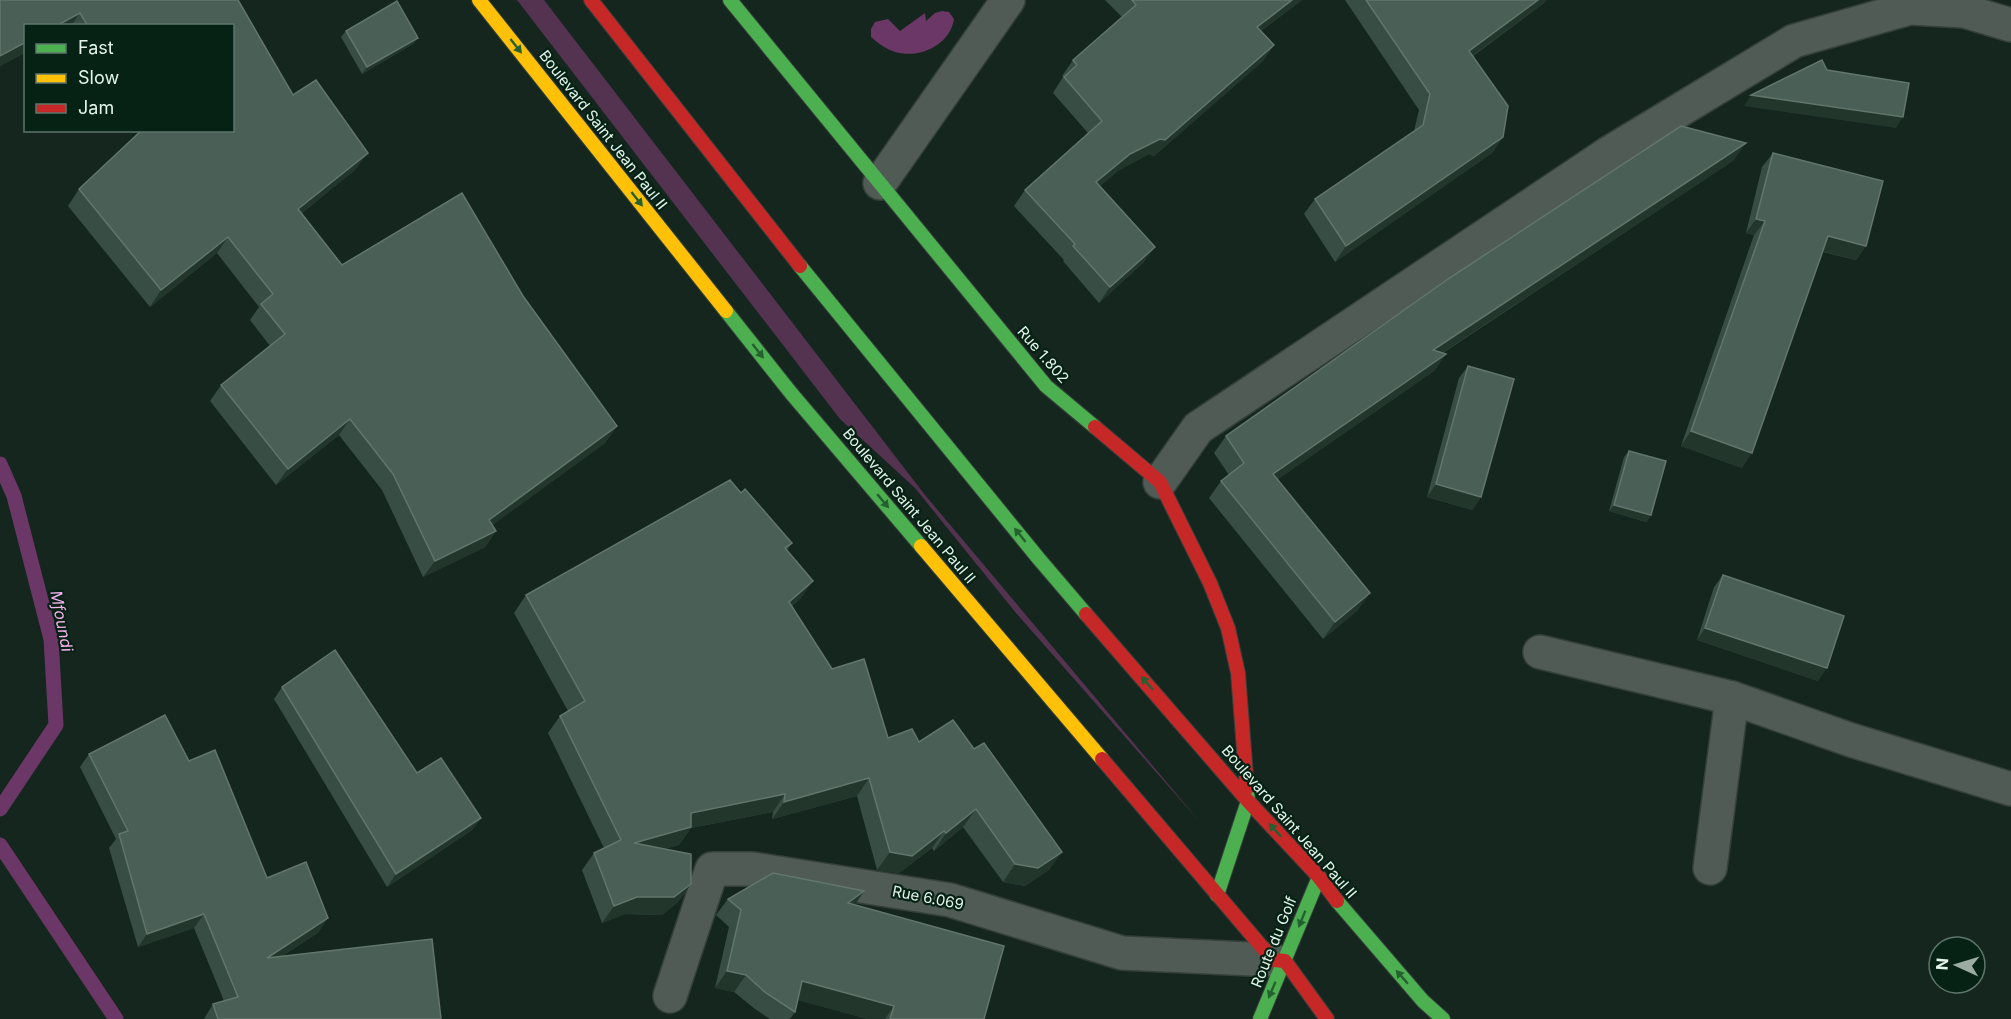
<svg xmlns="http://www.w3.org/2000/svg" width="2011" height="1019" font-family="Inter,sans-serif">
<rect width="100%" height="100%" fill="#15261e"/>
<path fill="#543351" d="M517 0H544L925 495 1200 822 1016 613 915 488 840 419Z"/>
<path fill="#6b3766" d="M942 11 949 12 954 19C950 45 920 59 895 52 886 49 879 44 871 37V29L875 22 888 19 900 31 925 13 926 21 935 13Z"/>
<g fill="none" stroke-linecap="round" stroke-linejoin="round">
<g stroke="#6b3766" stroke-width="15">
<path d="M0 464 14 496 51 639 56 725 0 809"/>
<path d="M0 845 116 1019"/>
</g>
<defs>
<g id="street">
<path d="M880 183 1008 0"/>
<path d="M1160 482 1198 428 1609 153 1794 41 1910 8 1964 11 2011 25"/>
<path d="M1540 652 1732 698 1851 740 2011 789"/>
<path d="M1710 868 1732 698"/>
<path d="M670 996 712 869H753L950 900 1122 953 1273 960"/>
</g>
<g id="fast">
<path d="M730 0 1046 386 1095 427"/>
<path d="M800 266 1039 559 1086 614"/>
<path d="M726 311 791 393 921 546"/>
<path d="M1217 895 1248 801 1247 788"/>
<path d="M1337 901 1423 1001 1443 1019"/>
<path d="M1260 1019 1319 877"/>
</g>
<g id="slow">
<path d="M479 0 726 311"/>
<path d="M921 546 1102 759"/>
</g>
<g id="jam">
<path d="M591 0 800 266"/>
<path d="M1095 427 1160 482 1210 583 1228 628 1238 673 1247 788"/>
<path d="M1086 614 1248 801 1319 877 1337 901"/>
<path d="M1102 759 1273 960 1285 961 1327 1019"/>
</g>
</defs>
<use href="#street" stroke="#344039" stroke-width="36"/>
<use href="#fast" stroke="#344039" stroke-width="16"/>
<use href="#slow" stroke="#344039" stroke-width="16"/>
<use href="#jam" stroke="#344039" stroke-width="16"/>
<use href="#street" stroke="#505b55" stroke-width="33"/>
<use href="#fast" stroke="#4caf50" stroke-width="14"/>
<use href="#slow" stroke="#ffc107" stroke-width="14"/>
<use href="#jam" stroke="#c62828" stroke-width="14"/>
</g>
<g fill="#384d43">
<path d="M0 0H238L293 95 356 169 302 213 342 265 523 296 617 426 605 443 492 525 496 531 485 547 423 577 382 490 339 435 276 485 210 401 221 385 270 346 250 320 259 307 217 253 150 307 68 206 79 189 139 134 136 130H232V26H26V52L0 66Z"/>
<path d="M1105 0H1302L1261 31 1274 45 1263 61 1154 156 1149 154 1119 170 1100 186 1144 262 1099 303 1063 261 1064 260 1014 206 1025 190 1088 133 1053 93 1063 77 1062 76 1073 60 1122 17Z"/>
<path d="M1345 0H1546L1544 3 1473 56 1503 137 1492 153 1335 262 1304 214 1315 199 1414 131 1419 110Z"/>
<path d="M346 31 418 38 413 44 362 74 341 37Z"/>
<path d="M1773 153 1866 246 1856 260 1823 252 1742 468 1681 446 1754 235 1746 233 1762 167Z"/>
<path d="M1734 160 1443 353 1446 354 1434 371 1278 479 1358 610 1323 639 1209 498 1221 481 1229 475 1214 453 1226 436Z"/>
<path d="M1468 366 1481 497 1472 510 1427 497 1459 378Z"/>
<path d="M1629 451 1651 515 1646 522 1609 511 1624 457Z"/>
<path d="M741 493 792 543 787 550 801 598 791 607 832 669 888 738 919 742 1050 869 1025 886 1003 882 963 827 934 851 932 848 899 873 877 870 857 796 772 819 773 812 691 828 679 845 664 849 691 884 678 902 662 915 625 914 602 923 582 870 594 853 604 848 548 733 560 716 568 711 514 613 526 595Z"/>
<path d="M1723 575 1818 681 1697 640 1714 587Z"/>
<path d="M282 687 481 818 472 830 387 887 274 699Z"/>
<path d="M89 754 189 761 267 878 319 932 281 957 441 1019H204L213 1004 224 1001 194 928 138 947 109 848 116 839 80 767Z"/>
<path d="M864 891 854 905 984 1019H868L798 1000 795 1012 790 1019H770L755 1009 734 992 715 988 729 927 716 915 728 899Z"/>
</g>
<g fill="#22362c">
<path d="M1292 0H1302L1246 42 1257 27Z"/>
<path d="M1538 0H1546L1544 3 1458 66 1469 51Z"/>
<path d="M80 13 71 26H56Z"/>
<path d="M418 38 413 44 362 74 367 67Z"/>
<path d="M26 42V52L0 66V56Z"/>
<path d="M1274 45 1263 61 1154 156 1149 154 1119 170 1085 198 1096 182 1130 154Z"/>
<path d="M1751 95 1903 117 1896 128 1744 106Z"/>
<path d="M1503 137 1492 153 1335 262 1346 246Z"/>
<path d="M1746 143 1734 160 1421 367 1433 350Z"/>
<path d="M368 153 356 169 287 225 298 209Z"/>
<path d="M1756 219 1765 221 1754 235 1746 233Z"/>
<path d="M1828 236 1866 246 1856 260 1818 250Z"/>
<path d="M228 237 217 253 150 307 161 290Z"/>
<path d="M1155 247 1144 262 1099 303 1110 287Z"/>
<path d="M1446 354 1434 371 1261 491 1273 474Z"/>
<path d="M350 419 339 435 276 485 288 469Z"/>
<path d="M617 426 605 443 478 536 489 520Z"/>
<path d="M1691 431 1752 453 1742 468 1681 446Z"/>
<path d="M1436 484 1481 497 1472 510 1427 497Z"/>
<path d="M1614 505 1651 515 1646 522 1609 511Z"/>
<path d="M496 531 485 547 423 577 435 561Z"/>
<path d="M813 581 801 598 776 620 789 602Z"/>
<path d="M1370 593 1358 610 1323 639 1335 622Z"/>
<path d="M1705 628 1827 668 1818 681 1697 640Z"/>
<path d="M869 778 857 796 772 819 784 802Z"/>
<path d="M785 794 773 812 691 828 679 845 622 860 634 843 691 813Z"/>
<path d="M976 809 963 827 934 851 946 833Z"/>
<path d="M481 818 472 830 387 887 396 874Z"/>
<path d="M944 831 932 848 899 873 877 870 890 852Z"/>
<path d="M1062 852 1050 869 1025 886 1003 882 1015 864Z"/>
<path d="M691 884 678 902 662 915 625 914 602 923 614 906 637 897Z"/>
<path d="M864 891 853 908 848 903Z"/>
<path d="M204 914 194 928 138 947 147 934Z"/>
<path d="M328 918 319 932 258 972 267 958Z"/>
<path d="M727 971 746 975 734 992 715 988Z"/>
<path d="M802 981 894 1006 885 1019H868L790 998Z"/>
</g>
<g fill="#4a5f55" stroke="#62766c" stroke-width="1.5">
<path d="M0 0H238L293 95 316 80 368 153 298 209 342 265 462 193 523 296 617 426 489 520 496 531 435 561 393 474 350 419 288 469 221 385 285 334 261 304 273 294 228 237 161 290 79 189 142 130H232V26H88L80 13 56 26H26V42L0 56Z"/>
<path d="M1132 0H1292L1257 27 1274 45 1165 140 1160 139 1130 154 1096 182 1155 247 1110 287 1073 246 1075 244 1025 190 1102 121 1064 77 1077 65 1073 60 1136 5Z"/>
<path d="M1366 0H1538L1469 51 1508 106 1503 137 1346 246 1315 199 1423 125 1430 94Z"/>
<path d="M397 1 418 38 367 67 346 31Z"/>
<path d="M1822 60 1827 70 1909 83 1903 117 1751 95Z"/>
<path d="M1681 126 1746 143 1433 350 1446 354 1273 474 1370 593 1335 622 1221 481 1244 463 1226 436 1448 279Z"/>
<path d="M1773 153 1883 181 1866 246 1828 236 1752 453 1691 431 1765 221 1756 219Z"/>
<path d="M1468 366 1514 379 1481 497 1436 484Z"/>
<path d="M1629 451 1666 461 1651 515 1614 505Z"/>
<path d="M730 480 741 493 745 489 792 543 785 548 813 581 789 602 832 669 864 659 888 738 912 729 919 742 953 720 974 749 984 743 1062 852 1038 868 1015 864 976 809 946 833 944 831 912 856 890 852 869 778 784 802 785 794 691 813V827L634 843 691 854V884L674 897H637L614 906 594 853 621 840 560 716 585 701 526 595Z"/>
<path d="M1723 575 1844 616 1827 668 1705 628Z"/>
<path d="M335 650 417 773 441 758 481 818 396 874 282 687Z"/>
<path d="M165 715 189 761 215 750 267 878 306 862 328 918 267 958 432 939 441 1019H218L213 1004 238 997 204 914 147 934 119 834 128 831 89 754Z"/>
<path d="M773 873 864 891 848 903 1004 946 984 1019H890L894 1006 802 981 795 1012 766 993 746 975 727 971 741 910 728 899Z"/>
</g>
<defs><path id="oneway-solid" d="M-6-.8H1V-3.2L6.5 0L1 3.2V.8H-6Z" transform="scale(1.5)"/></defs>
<g fill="#256130">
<use href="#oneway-solid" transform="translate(516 46) rotate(52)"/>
<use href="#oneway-solid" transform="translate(637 199) rotate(52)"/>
<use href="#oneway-solid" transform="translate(758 351) rotate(52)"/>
<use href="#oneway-solid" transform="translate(883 501) rotate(50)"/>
<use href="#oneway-solid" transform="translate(1020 535) rotate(-129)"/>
<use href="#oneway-solid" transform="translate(1147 683) rotate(-131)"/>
<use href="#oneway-solid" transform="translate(1275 830) rotate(-133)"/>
<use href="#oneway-solid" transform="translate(1302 919) rotate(112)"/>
<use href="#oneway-solid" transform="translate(1402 977) rotate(-131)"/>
<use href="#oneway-solid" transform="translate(1272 990) rotate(113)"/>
</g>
<g text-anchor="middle" stroke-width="4.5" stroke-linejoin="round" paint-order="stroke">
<g font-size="15" fill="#e4f4eb" stroke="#052215">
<text transform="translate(603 130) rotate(52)" y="5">Boulevard Saint Jean Paul II</text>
<text transform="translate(1043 355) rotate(49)" y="5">Rue 1.802</text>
<text transform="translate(909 506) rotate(50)" y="5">Boulevard Saint Jean Paul II</text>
<text transform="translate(1289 822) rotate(49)" y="5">Boulevard Saint Jean Paul II</text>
<text transform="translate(928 898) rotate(11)" y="5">Rue 6.069</text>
<text transform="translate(1274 942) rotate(-68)" y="5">Route du Golf</text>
</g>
<g font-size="16" font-style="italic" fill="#f9b4f0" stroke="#052215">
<text transform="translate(62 621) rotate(79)" y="6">Mfoundi</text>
</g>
</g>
<rect x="24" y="24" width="210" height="108" fill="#052215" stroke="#5e766b" stroke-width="1.5"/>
<rect x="36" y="44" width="30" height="9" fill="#4caf50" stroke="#5e766b" stroke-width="1.5"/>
<text x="78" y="54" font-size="18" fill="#e4f4eb">Fast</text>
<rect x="36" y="74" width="30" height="9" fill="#ffc107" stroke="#5e766b" stroke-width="1.5"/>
<text x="78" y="84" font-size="18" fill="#e4f4eb">Slow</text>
<rect x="36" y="104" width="30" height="9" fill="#c62828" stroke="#5e766b" stroke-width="1.5"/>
<text x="78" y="114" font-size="18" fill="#e4f4eb">Jam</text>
<g transform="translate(1957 965) rotate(274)"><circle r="28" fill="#052215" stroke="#5e766b" stroke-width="1.5"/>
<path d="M0-4.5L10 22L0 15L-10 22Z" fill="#9caca3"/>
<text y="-9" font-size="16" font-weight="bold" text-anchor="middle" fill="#e4f4eb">N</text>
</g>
</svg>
